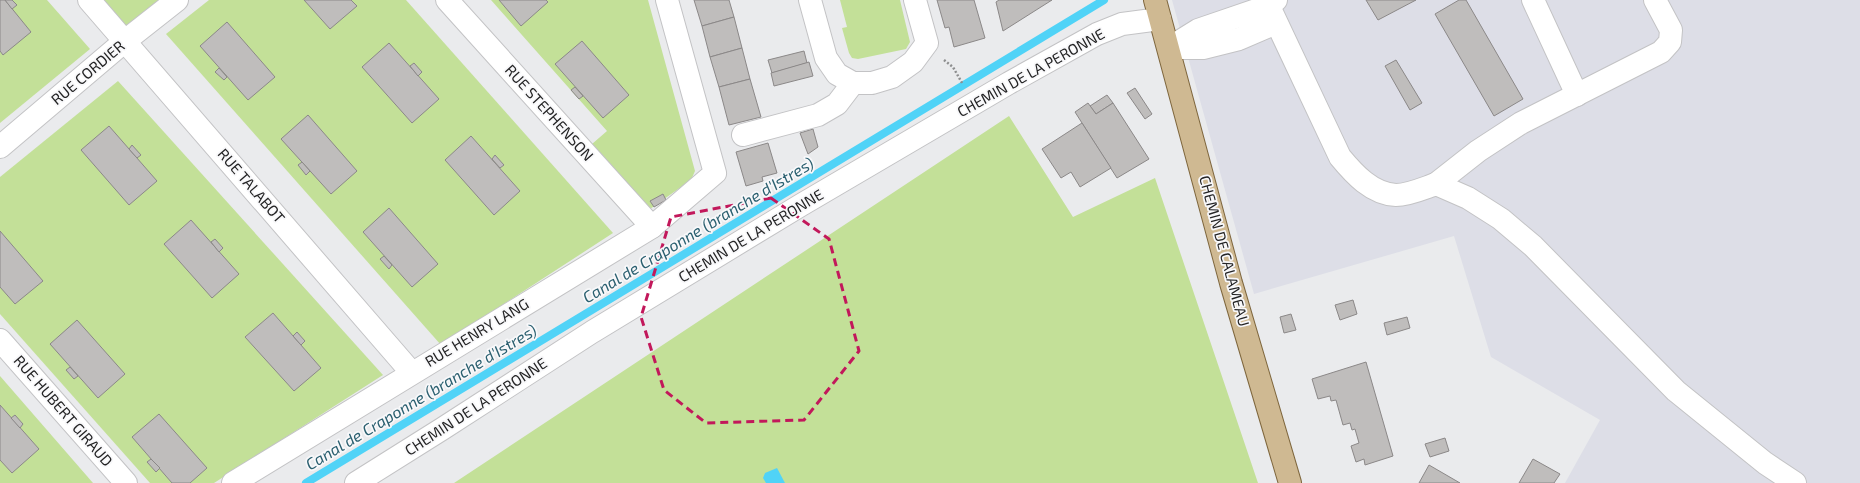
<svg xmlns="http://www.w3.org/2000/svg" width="1860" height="483" font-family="'Exo 2',sans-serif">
<rect width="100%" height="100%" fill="#eaebed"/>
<path fill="#dddee7" d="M1172 0H1860V483H1565L1600 420 1491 357 1454 236 1254 294Z"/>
<g fill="#c3e098">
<path d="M0 0H47L90 49 0 123Z"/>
<path d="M99 0H169L125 41Z"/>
<path d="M209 0H406L613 233 441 345 166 34Z"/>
<path d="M491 0H648L695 171 691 180 650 209 592 144 607 131Z"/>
<path d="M840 0H900L910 42 906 49 858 59 852 58 849 53 842 28 847 27Z"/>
<path d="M118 81 383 375 214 483H150L0 314V177Z"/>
<path d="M1009 116 1073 217 1155 178 1258 483H454Z"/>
<path d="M0 376 93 483H0Z"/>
</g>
<path fill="#50d3f7" d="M777 468 785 483H766L763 478 765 473Z"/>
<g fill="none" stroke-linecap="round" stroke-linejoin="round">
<path stroke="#50d3f7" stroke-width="8" d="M306 483 1104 0"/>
</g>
<g fill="#bfbdbc" stroke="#8b8888">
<path d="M0 0H5L31 32 3 55 0 51Z"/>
<path d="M5 0H12L17 5 12 9Z"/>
<path d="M304 0H351L357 6 330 29Z"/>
<path d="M499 0H546L548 2 521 26Z"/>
<path d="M694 0H729L734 17 702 26Z"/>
<path d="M937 0H974L985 38 954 47 949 27 945 28Z"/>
<path d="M999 0H1052L1003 31 996 2Z"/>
<path d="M1366 0H1416L1378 20Z"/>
<path d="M1459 0H1466L1523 99 1494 116 1435 14Z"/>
<path d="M734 17 742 48 710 57 702 26Z"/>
<path d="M227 22 275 77 248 100 200 46Z"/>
<path d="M582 41 629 95 603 118 555 64Z"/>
<path d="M389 43 439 99 412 123 362 67Z"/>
<path d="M742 48 750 79 719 87 710 57Z"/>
<path d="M804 51 807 63 772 73 768 60Z"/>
<path d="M1396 60 1422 103 1410 110 1385 66Z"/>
<path d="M809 62 813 76 774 86 771 73Z"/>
<path d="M414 63 422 72 418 76 410 66Z"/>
<path d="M219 68 227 77 224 80 215 72Z"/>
<path d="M750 79 761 117 729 125 719 87Z"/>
<path d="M575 87 583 96 579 99 571 90Z"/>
<path d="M1135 88 1152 114 1145 119 1127 93Z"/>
<path d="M1107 95 1113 103 1096 114 1090 106Z"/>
<path d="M1088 103 1096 114 1113 103 1149 159 1117 178 1075 112Z"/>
<path d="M308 115 357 171 331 194 281 139Z"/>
<path d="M1082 123 1111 168 1080 187 1071 172 1061 178 1042 149Z"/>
<path d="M109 126 157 181 129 205 81 150Z"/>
<path d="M813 129 818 147 808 154 800 133Z"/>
<path d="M471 136 520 191 494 215 445 160Z"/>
<path d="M768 143 777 173 762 177 763 181 746 186 736 152Z"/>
<path d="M132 145 141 155 137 158 129 149Z"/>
<path d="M495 155 504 165 500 168 492 159Z"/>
<path d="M302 162 310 171 306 175 298 165Z"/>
<path d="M663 194 666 200 654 207 650 201Z"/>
<path d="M389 208 438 264 412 287 363 232Z"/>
<path d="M191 220 239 274 212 298 164 244Z"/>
<path d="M0 231 43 281 15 304 0 287Z"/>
<path d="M215 239 223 248 219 252 211 242Z"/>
<path d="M384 256 392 265 389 269 380 259Z"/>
<path d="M1353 300 1357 314 1340 320 1335 305Z"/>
<path d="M273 313 321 368 294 391 245 337Z"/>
<path d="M1291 314 1296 330 1284 333 1280 317Z"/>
<path d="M1407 317 1410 328 1387 335 1384 323Z"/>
<path d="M77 320 125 374 98 398 50 344Z"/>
<path d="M297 332 305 341 301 345 293 336Z"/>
<path d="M1366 362 1393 456 1365 465 1364 459 1356 462 1351 446 1359 443 1355 429 1352 430 1350 423 1343 425 1336 400 1331 401 1330 396 1318 399 1312 379Z"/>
<path d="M70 367 78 376 74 379 66 370Z"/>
<path d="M0 405 39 449 12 473 0 460Z"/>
<path d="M159 414 207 468 190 483H172L132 437Z"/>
<path d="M15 415 23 424 20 428 11 418Z"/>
<path d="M1445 438 1449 451 1430 457 1425 444Z"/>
<path d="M151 459 160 468 156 472 147 462Z"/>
<path d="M1533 459 1560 474 1554 483H1519Z"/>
<path d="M1429 465 1460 483H1419Z"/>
</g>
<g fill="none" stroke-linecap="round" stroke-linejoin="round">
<defs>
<g id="minor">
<path d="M89 0 412 373"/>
<path d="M447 0 652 227"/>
<path d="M810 0 826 58 837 74 853 83H872L892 77 913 62 927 43 915 0"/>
<path d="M1266 0 1340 157C1354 174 1372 194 1396 195 1409 195 1424 188 1436 184L1468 198 1501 219 1533 246 1676 391 1765 463 1795 483"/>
<path d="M1533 0 1577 95"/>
<path d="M1169 48 1198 30 1268 6 1276 0"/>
<path d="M1169 48H1203L1239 39 1276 23"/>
<path d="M743 135 818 115 837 104 853 83"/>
<path d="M0 147 125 41 177 0"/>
<path d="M1436 184 1478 151 1521 123 1661 52 1670 42 1671 30 1655 0"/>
<path d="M0 340 126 483"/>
<path d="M233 483 652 227 715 173 667 0"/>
<path d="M356 483 442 429 592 332 801 205 1009 83 1097 34 1122 24 1160 19"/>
</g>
<path id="major" d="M1155 0 1231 283 1290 483"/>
</defs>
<use href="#minor" stroke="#c3c3c5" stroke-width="24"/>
<use href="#major" stroke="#7e663d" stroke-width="24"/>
<path stroke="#8d8e8f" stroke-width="2.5" stroke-dasharray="2 2" stroke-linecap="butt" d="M944 60 953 67 962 83"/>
<use href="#minor" stroke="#fff" stroke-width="22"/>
<use href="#major" stroke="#cfb992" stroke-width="22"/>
</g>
<path fill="none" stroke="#c2185b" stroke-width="3" stroke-dasharray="8 5" stroke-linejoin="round" d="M771 198 829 239 859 351 804 420 706 423 664 390 641 317 671 217Z"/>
<g text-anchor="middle" stroke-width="3.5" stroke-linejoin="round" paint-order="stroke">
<g font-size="15" fill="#242425" stroke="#f8f8fa">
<text transform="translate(88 73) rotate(-40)" y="5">RUE CORDIER</text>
<text transform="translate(1031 73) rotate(-29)" y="5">CHEMIN DE LA PERONNE</text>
<text transform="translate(549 113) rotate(48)" y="5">RUE STEPHENSON</text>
<text transform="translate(251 186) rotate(49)" y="5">RUE TALABOT</text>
<text transform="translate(751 236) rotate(-31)" y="5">CHEMIN DE LA PERONNE</text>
<text transform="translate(1224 251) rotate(75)" y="5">CHEMIN DE CALAMEAU</text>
<text transform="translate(477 333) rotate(-31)" y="5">RUE HENRY LANG</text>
<text transform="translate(476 407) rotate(-33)" y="5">CHEMIN DE LA PERONNE</text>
<text transform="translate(63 411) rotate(49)" y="5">RUE HUBERT GIRAUD</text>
</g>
<g font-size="16" font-style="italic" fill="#2a5f6f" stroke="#f8f8fa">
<text transform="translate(698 230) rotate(-31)" y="6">Canal de Craponne (branche d'Istres)</text>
<text transform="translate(421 397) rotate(-31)" y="6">Canal de Craponne (branche d'Istres)</text>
</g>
</g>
</svg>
